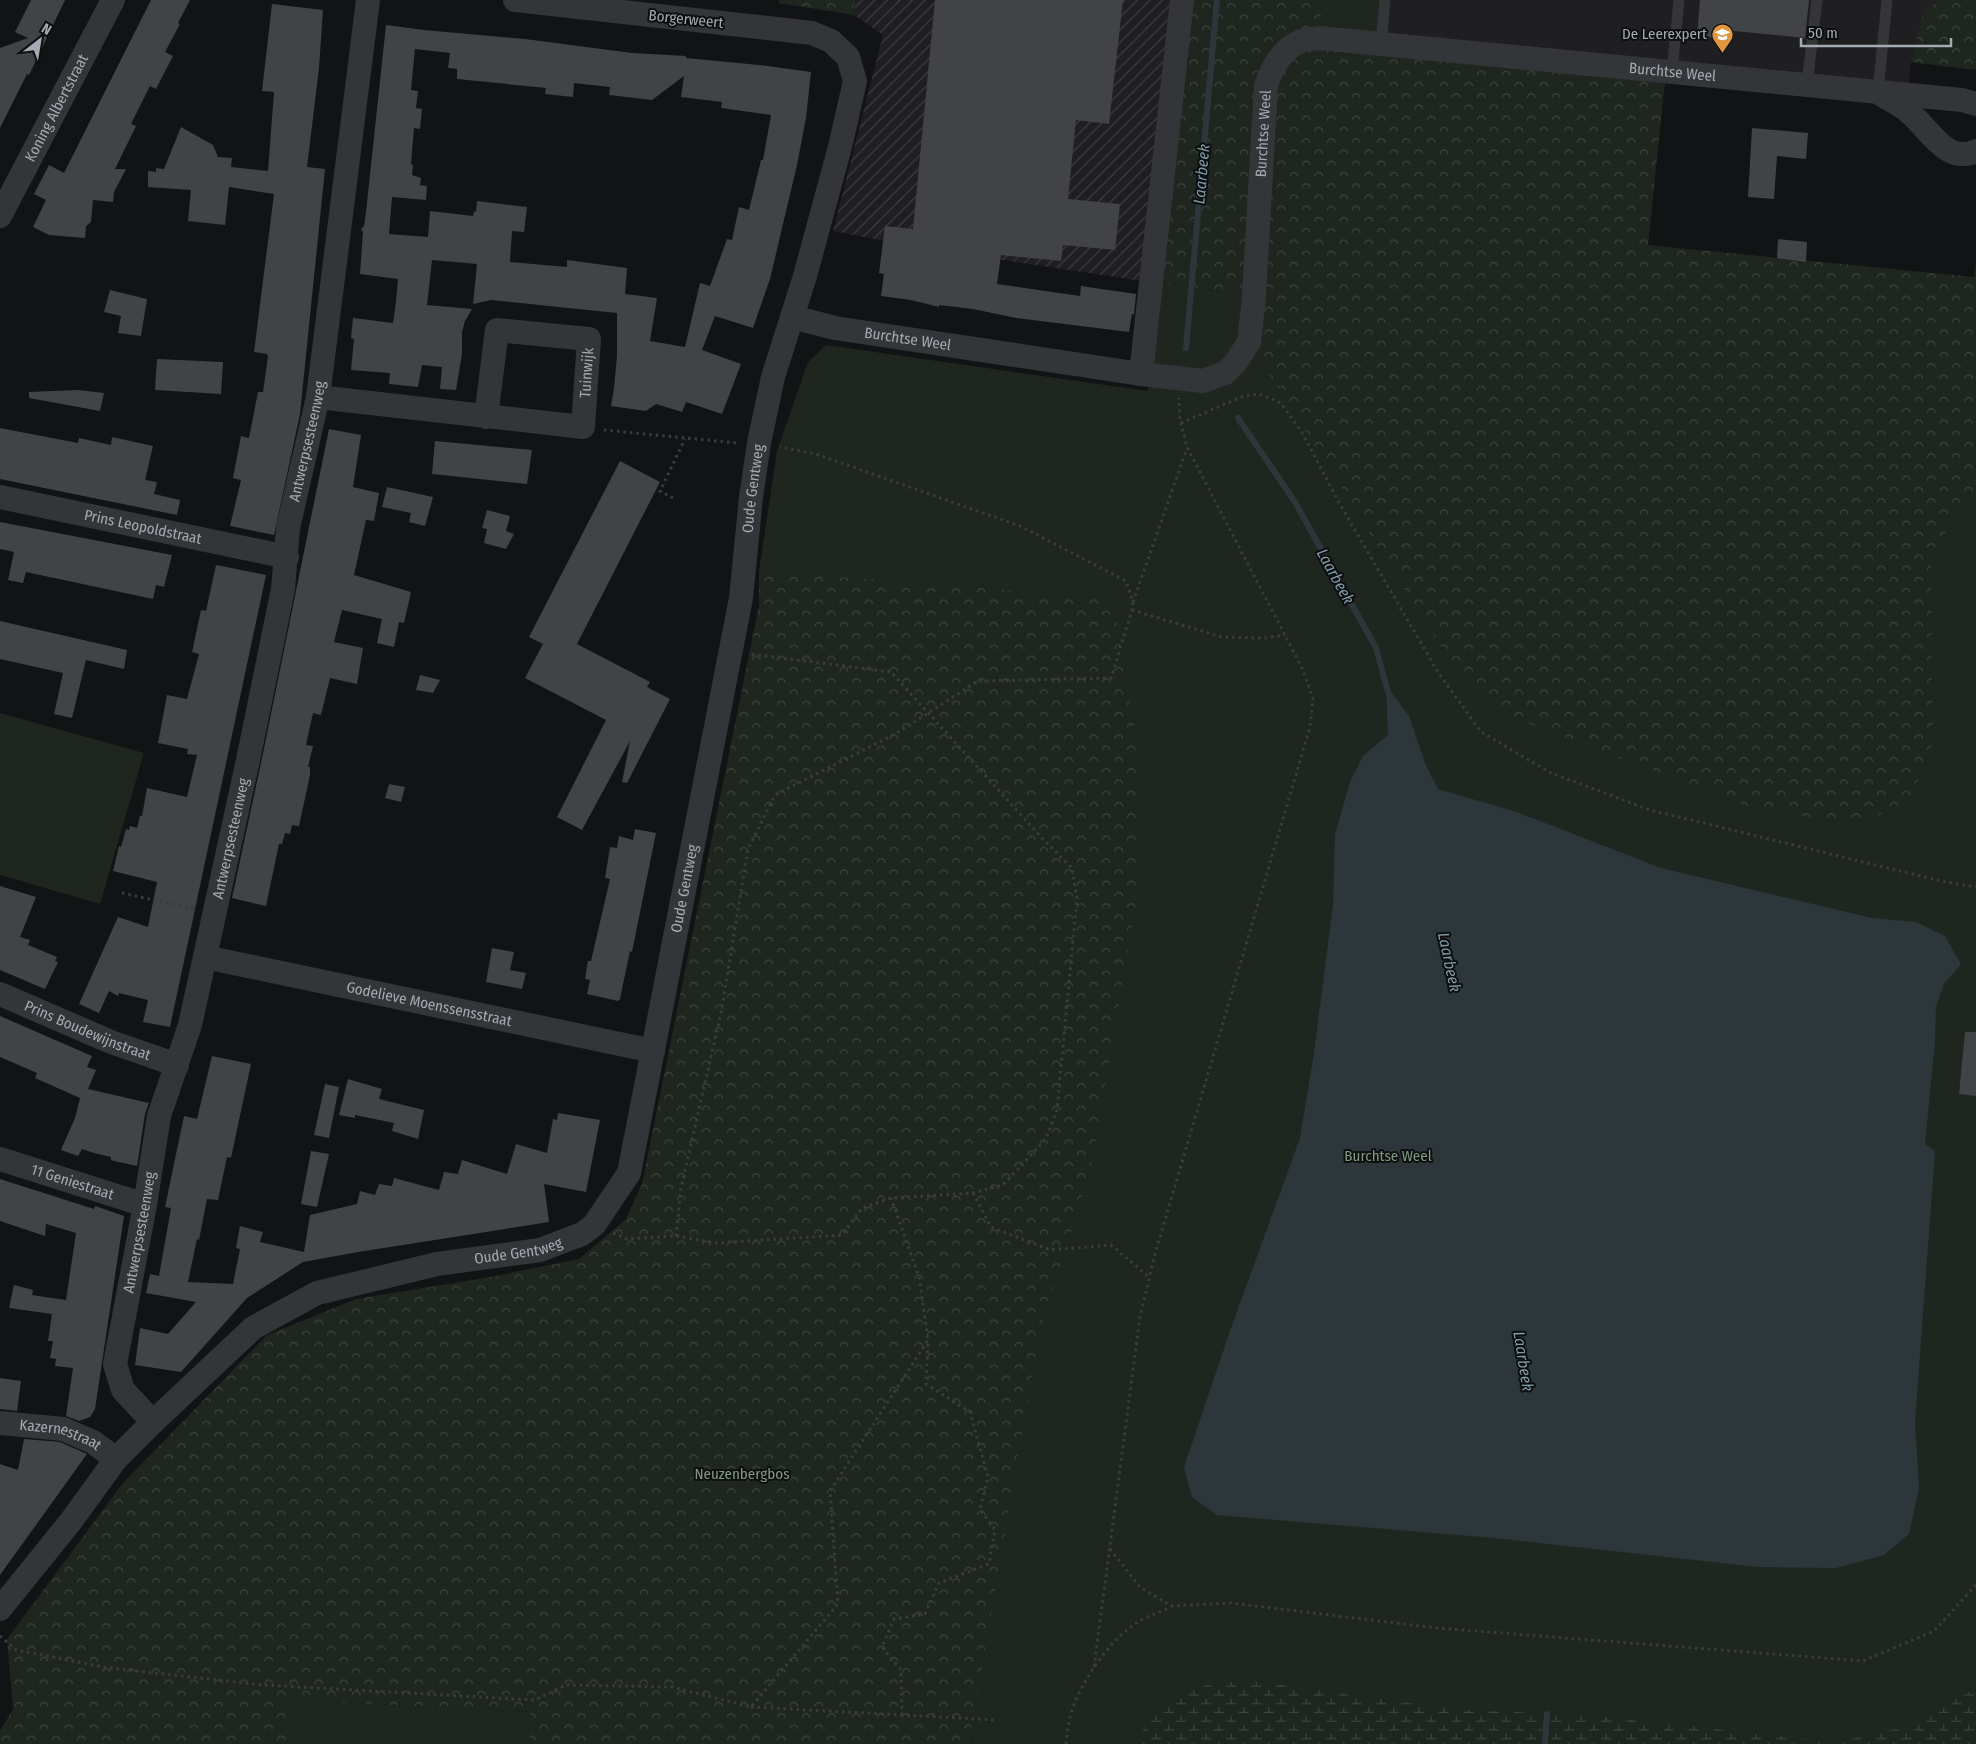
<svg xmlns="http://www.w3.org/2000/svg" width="1976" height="1744" font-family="'Fira Sans Condensed',sans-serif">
<defs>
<pattern id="industrial-furrows" width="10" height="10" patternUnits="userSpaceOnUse" patternTransform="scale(1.25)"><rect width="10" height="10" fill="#1f1f21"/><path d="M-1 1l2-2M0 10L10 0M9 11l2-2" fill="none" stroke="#3d3d3f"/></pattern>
<pattern id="forest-crowns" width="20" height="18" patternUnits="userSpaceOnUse" patternTransform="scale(1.25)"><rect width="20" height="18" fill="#1f261f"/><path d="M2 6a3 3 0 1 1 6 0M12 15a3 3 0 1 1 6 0" fill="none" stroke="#3d433d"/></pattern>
<pattern id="wetland-marsh" width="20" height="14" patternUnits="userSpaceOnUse" patternTransform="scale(1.25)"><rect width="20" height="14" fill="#1f261f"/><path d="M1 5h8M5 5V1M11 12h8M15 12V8" fill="none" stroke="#3d433d"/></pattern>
</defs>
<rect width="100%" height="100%" fill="#121314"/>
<path fill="#1f1f21" d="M1322 0H1976L1971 69 1911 62 1908 95 1381 45Z"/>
<path fill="url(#industrial-furrows)" d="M855 0H1191L1162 284 911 246 833 231 883 35 854 15Z"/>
<g fill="#1f261f">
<path d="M1322 0H1385L1381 45 1319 38Z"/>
<path d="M1162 284 1254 296 1976 401V1744H971L972 1735 759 605V571L777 451 808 362 826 345 1148 391Z"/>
<path d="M0 713 144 753 100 904 0 875Z"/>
<path d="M289 1700 532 1712 529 1744H290Z"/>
</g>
<g fill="url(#forest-crowns)">
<path d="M779 0H855L854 15 779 3Z"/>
<path d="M1191 0H1322L1319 38 1666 72 1648 245 1974 277 1976 263V489L1931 554 1933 745 1910 799 1858 826 1753 808 1503 714 1459 675 1249 342 1254 296 1162 284Z"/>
<path d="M1940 0H1976V70L1911 62 1924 10Z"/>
<path d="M759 571 1113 598 1139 757V890L1089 1177 1040 1330 972 1726 971 1744H529L531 1712 289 1700 290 1744H0V1731L13 1709 7 1639 123 1483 267 1335 356 1299 490 1277 579 1259 626 1219 642 1184 759 605Z"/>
</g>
<path fill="url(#wetland-marsh)" d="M1254 1681 1456 1709 1598 1716 1814 1740H1847L1899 1728 1976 1689V1744H1137L1152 1710 1179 1695 1212 1683Z"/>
<path fill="#2d363b" d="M1386 685 1409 716 1425 763 1438 789 1517 812 1661 868 1872 918 1916 922 1945 936 1961 964 1944 984 1936 1006 1935 1041 1925 1144 1935 1151 1915 1422 1919 1489 1909 1534 1884 1555 1836 1568 1758 1567 1495 1538 1217 1515 1192 1497 1184 1467 1231 1328 1300 1138 1314 1053 1333 905 1335 835 1350 782 1363 756 1388 735Z"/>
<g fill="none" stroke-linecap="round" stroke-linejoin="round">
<g stroke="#2d363b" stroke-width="6">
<path d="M1186 348 1217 0"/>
<path d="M1238 418 1295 502 1376 648 1388 692"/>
<path d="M1545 1744 1547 1714"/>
</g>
</g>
<g fill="#414347" fill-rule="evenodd">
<path d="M31 0H65L29 75 27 74 0 128V48L28 38 15 32Z"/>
<path d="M151 0H190L178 23 180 24 165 52 173 56 156 89 150 86 131 124 136 126 115 169H126L114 192 113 202 93 200 91 222 86 226 85 238 49 235 33 227 46 200 34 194 49 165 64 173Z"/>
<path d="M935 0H1123L1109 124 1076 120 1068 199 1120 204 1115 250 1063 245 1061 261 1001 255 997 284 1080 296 1081 286 1136 294 1134 314H1132L1129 332 1016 318 973 309 939 305V307L911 300 881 296 884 274 879 273 885 226 913 229Z"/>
<path d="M1700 0H1809L1805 38 1734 31 1733 40 1697 36Z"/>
<path d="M272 4 323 10 319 68 307 167 325 169 300 414 274 535 230 526 241 480 233 478 241 436 249 438 258 392H263L268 356 267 354 254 352 274 194 229 187 225 225 188 221 191 190 148 187V171L156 172V168L164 169 181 127 213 145 218 157 232 158 231 167 268 171 274 92 262 91Z"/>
<path d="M386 25 424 30 525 39 632 53 686 56V58L768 66 811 72 806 118 797 165 770 279 753 328 715 316 702 350 741 364 722 414 686 402 682 412 656 404 646 411 611 406 614 388 617 356V313L491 300 473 304 477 264 432 260 427 305 472 309 465 321 462 332V354L456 390 440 389 442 367 422 365 418 387 389 384 390 373 351 370 354 339 351 338 353 318 393 323 396 302 398 279 360 274 363 232 361 229 364 226 366 212ZM415 49 450 53 448 68 457 69V79L546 88 545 94 573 97 574 83 610 87 609 95 652 100 684 76 681 97 722 102 721 108 771 115 763 160H761L749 210 739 207 732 240 727 239 710 286 700 283 685 347 650 341 657 298 625 294 627 268 567 260V267L510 262 512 231 524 232 527 207 477 201 476 212 474 211 473 216 430 211 428 237 389 234 392 197 426 200 427 186 420 185 421 178 412 175 413 165 411 164 414 128 420 129 422 109 416 108 418 91 411 90Z"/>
<path d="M1752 128 1808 133 1806 159 1777 156 1774 199 1748 197Z"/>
<path d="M1778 239 1807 242 1806 262 1777 258Z"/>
<path d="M110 290 147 299 141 336 118 333 121 316 104 312Z"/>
<path d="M157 359 223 362 221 394 155 390Z"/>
<path d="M78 390 104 393 100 411 29 398V392Z"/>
<path d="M0 428 78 443 79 438 111 445 112 437 153 446 145 480 157 482 154 494 180 500 177 515 0 479Z"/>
<path d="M329 429 361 435 353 487 379 493 374 521 366 520 354 575 411 592 404 623 399 622 394 647 377 643 382 619 342 610 334 642 363 648 357 684 330 678 321 715 313 713 306 745 313 746 308 767H310V775L299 826 292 825 290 834 285 833 282 844H279L266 906 232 898 261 763Z"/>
<path d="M435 441 532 450 527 484 432 474Z"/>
<path d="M620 461 660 482 577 644 650 682 647 687 670 699 627 783 622 782 630 741 582 830 557 817 606 720 525 678 543 644 529 637Z"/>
<path d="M387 487 433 497 425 526 409 522 411 513 382 507Z"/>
<path d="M487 510 510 516 506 531 514 534 506 549 484 543 487 529 482 528Z"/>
<path d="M0 522 172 555 164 587 156 585 153 599 26 572 23 583 8 580 14 552 0 549Z"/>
<path d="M216 565 266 575 170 1027 143 1022 148 1000 119 993 118 996 109 991 99 1013 79 1004 118 917 148 927 157 882 113 871 119 846 121 847 126 829 129 830 130 826 137 828 140 816H142L147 788 187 797 197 755 187 754 188 749 158 743 167 695 187 699 199 654 192 652 201 610 206 611Z"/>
<path d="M0 621 127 650 124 669 86 660 72 718 54 714 63 673 0 659Z"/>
<path d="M420 675 440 680 433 693 416 690Z"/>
<path d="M389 784 405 787 401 802 385 798Z"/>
<path d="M635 829 656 833 632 952 630 951 620 999 618 1001 587 994 590 980 585 979 588 961H591L610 879 605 878 610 847 617 848 619 836 633 840Z"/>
<path d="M0 886 36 897 20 937 30 940 28 945 57 957 55 961 58 962 45 989 0 970Z"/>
<path d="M492 948 514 952 510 970 526 973 522 989 486 982Z"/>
<path d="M0 1016 92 1056 87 1067 96 1070 88 1089 149 1103 145 1114 137 1166 114 1161 111 1160V1157L94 1153 82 1149 78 1156 61 1150 75 1118 80 1098 35 1078 37 1073 0 1057Z"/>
<path d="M1965 1032H1976V1096L1959 1094Z"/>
<path d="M212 1056 251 1064 231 1158 227 1157 218 1200 207 1199 199 1240 197 1239 188 1282 233 1284 240 1249 236 1248 240 1226 263 1232 260 1242 304 1252 310 1215 357 1204 360 1191 375 1195 379 1184 392 1186 394 1178 439 1190 444 1172 458 1174 462 1160 507 1174 516 1144 547 1153 553 1119 557 1120 558 1113 600 1120 586 1192 544 1184 549 1222 358 1252 303 1262 247 1298 181 1372 135 1365 140 1328 168 1334 196 1302 146 1293 150 1274 159 1276 171 1208 165 1207 184 1116 197 1119Z"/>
<path d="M348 1079 382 1089 379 1099 424 1110 418 1139 392 1131 394 1123 355 1115V1118L339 1115Z"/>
<path d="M325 1084 339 1087 329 1138 314 1135Z"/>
<path d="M311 1151 329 1154 317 1207 301 1204Z"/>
<path d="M0 1179 94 1209 95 1206 124 1216 95 1409 90 1417 79 1421 66 1416 73 1368 55 1366 56 1359 50 1358 53 1341H48L52 1314 9 1308 14 1285 33 1290 32 1295 66 1300 76 1233 46 1224 45 1236 0 1221Z"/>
<path d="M0 1378 21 1381 17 1411 0 1409Z"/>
<path d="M24 1439 60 1442 87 1454 0 1575V1464L18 1470Z"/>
</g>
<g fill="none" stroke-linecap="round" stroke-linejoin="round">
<g stroke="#3a3c3f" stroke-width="3" stroke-dasharray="2.5 4" stroke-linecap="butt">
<path d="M1181 423 1244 396 1259 394 1281 403 1303 434 1338 501 1438 672 1481 732 1551 773 1650 810 1941 881 1976 887"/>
<path d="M604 430 737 443"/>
<path d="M673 498 660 491 685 439"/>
<path d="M1133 602 1187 448"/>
<path d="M1132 610 1222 637 1265 638 1285 635"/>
<path d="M122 893 195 909"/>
<path d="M973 1193 991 1227 1050 1250 1111 1245 1149 1277"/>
<path d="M613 1233 627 1239 676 1236 716 1243 842 1235 862 1208 891 1198 973 1193 1003 1185 1046 1139 1057 1110 1077 898 1072 868 1042 838 891 672 751 654"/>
<path d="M676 1236 681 1188 721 1013 748 849 775 795 897 733 978 681 1111 678 1132 610 1133 602 1126 581 1020 526 816 454 780 447"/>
<path d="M1110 1549 1140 1587 1171 1606 1231 1603 1437 1628 1863 1661 1934 1631 1975 1586 1976 1580"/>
<path d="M0 1636 16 1650 109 1668 263 1685 535 1700 566 1685 672 1687 751 1707 838 1604 830 1491 928 1340 919 1277 891 1198"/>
<path d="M1094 1667 1140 1317 1155 1254 1310 727 1313 698 1302 668 1187 447 1180 420 1179 398"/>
<path d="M751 1707 997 1720"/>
<path d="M902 1715 901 1670 882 1647 894 1619 925 1614 939 1583 989 1564 995 1530 980 1509 988 1477 970 1412 926 1384 928 1341"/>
<path d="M1066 1744C1067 1735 1068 1726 1070 1717 1078 1686 1106 1645 1132 1626 1143 1617 1159 1613 1171 1607"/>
</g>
<g stroke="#343538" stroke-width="11">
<path d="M1381 45 1385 0"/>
<path d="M1672 72 1679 0"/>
<path d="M1807 85 1817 0"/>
<path d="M1878 92 1887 0"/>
</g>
<g stroke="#343538" stroke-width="24">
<path d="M1882 95C1892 101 1903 106 1911 114 1930 130 1947 165 1976 151"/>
<path id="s1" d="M0 216 113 0"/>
<path id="s2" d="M792 317 835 328 1141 374 1203 381 1225 373 1236 362 1249 342 1254 296 1266 85C1272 68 1282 49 1299 42 1305 39 1313 39 1319 38L1962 100 1976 104"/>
<path d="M1141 374 1182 0"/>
<path id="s3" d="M318 397 583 427 589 339 497 330 486 417"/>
<path id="s4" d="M0 497 287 557"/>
<path id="s5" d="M205 957 653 1051"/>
<path id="s6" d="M0 994 111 1042 177 1065"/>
<path id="s7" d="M0 1159 145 1205"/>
<path id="s8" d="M153 1422 123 1390 115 1364 145 1205 159 1116 190 1025 248 760 283 589 288 528 318 397 368 0"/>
<path id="s9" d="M0 1423 63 1429 93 1442 116 1459"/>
<path id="s10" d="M0 1609 71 1521 116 1459 153 1422 253 1328 317 1293 437 1264 540 1250 582 1234 594 1225 629 1173 741 598 751 497 759 443 773 377 805 276 840 147 855 81 848 57 831 41 812 33 515 0"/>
</g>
</g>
<defs>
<symbol id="school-pin" viewBox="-11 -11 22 30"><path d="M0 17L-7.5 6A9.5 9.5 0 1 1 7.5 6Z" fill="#df963f" stroke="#0d0e0f"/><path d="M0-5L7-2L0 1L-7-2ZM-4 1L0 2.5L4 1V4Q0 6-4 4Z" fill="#fff"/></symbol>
</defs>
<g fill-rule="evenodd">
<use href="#school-pin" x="1710" y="22" width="25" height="34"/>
</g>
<g text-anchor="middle" stroke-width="4" stroke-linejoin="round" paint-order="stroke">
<g font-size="15" fill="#a5abb3" stroke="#0d0e0f">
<text transform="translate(686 19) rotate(6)" y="5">Borgerweert</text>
<text dy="5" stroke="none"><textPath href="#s2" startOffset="1168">Burchtse Weel</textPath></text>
<text dy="5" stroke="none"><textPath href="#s1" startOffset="122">Koning Albertstraat</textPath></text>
<text dy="5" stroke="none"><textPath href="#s2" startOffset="688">Burchtse Weel</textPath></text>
<text dy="5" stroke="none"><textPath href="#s2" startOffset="118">Burchtse Weel</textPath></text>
<text dy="5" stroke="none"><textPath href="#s3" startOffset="321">Tuinwijk</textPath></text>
<text dy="5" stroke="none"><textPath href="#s8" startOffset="1015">Antwerpsesteenweg</textPath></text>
<text dy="5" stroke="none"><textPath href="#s10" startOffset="1498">Oude Gentweg</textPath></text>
<text dy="5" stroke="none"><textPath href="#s4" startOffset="146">Prins Leopoldstraat</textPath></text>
<text dy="5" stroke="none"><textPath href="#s8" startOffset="610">Antwerpsesteenweg</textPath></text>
<text dy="5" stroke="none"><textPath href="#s10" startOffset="1092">Oude Gentweg</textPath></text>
<text dy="5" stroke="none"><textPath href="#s5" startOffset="229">Godelieve Moenssensstraat</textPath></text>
<text dy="5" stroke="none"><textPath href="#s6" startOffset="95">Prins Boudewijnstraat</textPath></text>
<text dy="5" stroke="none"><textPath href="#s7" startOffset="76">11 Geniestraat</textPath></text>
<text dy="5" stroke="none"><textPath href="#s8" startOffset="205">Antwerpsesteenweg</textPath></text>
<text dy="5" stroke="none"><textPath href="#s10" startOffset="658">Oude Gentweg</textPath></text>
<text dy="5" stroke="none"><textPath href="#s9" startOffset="62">Kazernestraat</textPath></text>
</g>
<g font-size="15" fill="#a5abb3" stroke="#0d0e0f" text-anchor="end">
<text x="1707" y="39">De Leerexpert</text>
</g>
<g font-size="15" fill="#809c7e" stroke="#0d0e0f">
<text x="1388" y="1161">Burchtse Weel</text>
<text x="742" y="1479">Neuzenbergbos</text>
</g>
<g font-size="16" font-style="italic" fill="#7f9cab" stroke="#0d0e0f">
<text transform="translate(1201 174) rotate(-85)" y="6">Laarbeek</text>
<text transform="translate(1336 576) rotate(61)" y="6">Laarbeek</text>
<text transform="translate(1450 962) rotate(78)" y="6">Laarbeek</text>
<text transform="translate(1524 1361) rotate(81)" y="6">Laarbeek</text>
</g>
</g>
<g transform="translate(40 40) rotate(31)" stroke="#0d0e0f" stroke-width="4" paint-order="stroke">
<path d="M0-4L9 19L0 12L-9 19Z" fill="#a5abb3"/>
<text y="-8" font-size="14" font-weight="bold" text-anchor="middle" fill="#a5abb3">N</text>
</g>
<path d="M1801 38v8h150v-8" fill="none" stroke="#a5abb3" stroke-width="2.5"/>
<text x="1808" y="38" font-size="15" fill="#a5abb3" stroke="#0d0e0f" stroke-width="4" paint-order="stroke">50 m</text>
</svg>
